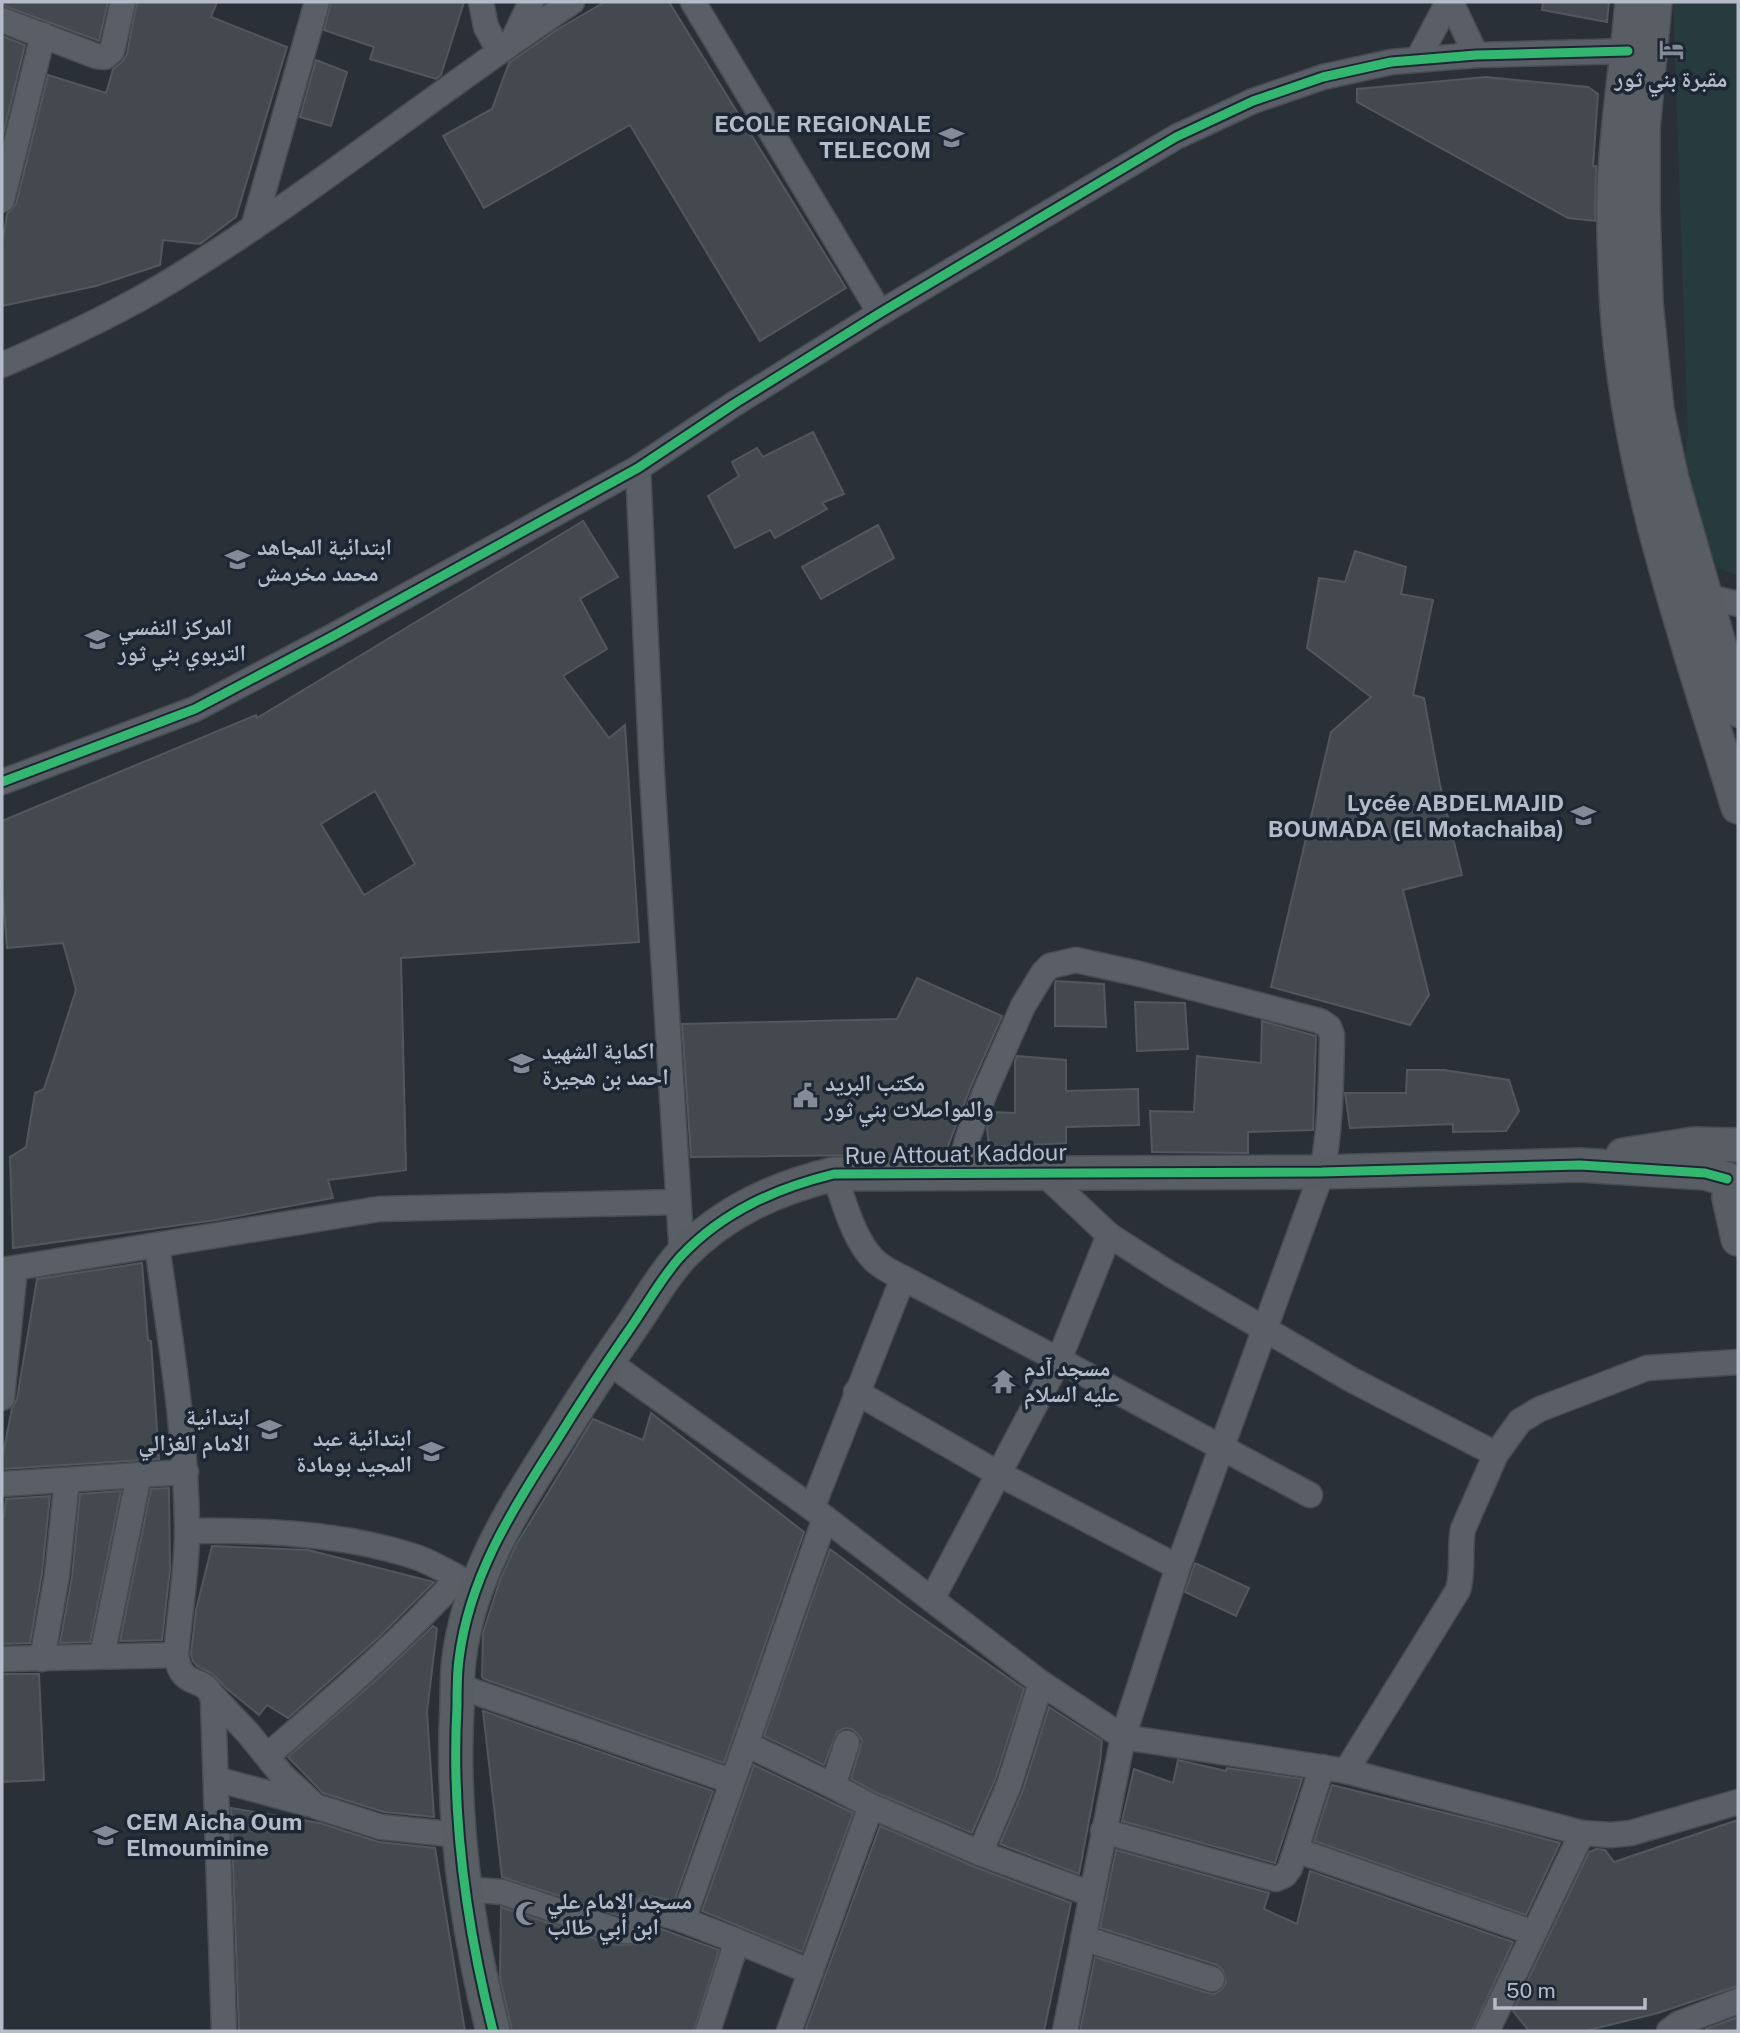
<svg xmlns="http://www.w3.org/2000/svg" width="1740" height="2033" font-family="'Public Sans','Noto Naskh Arabic',sans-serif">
<rect width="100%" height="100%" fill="#2a3038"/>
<path fill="#273a3e" d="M1673 2H1738V575L1713 567 1684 459 1688 434Z"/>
<g fill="#444950" stroke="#52575f" stroke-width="2" fill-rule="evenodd">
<path d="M2 2H108L99 41 2 5Z"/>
<path d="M137 2H217L211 17 287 47 236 217 200 244 163 240 160 265 96 286 2 306V245L7 214 16 204 48 75 106 93 113 69 122 62 127 54Z"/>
<path d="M331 2H464L441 75 436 79 370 59 374 47 324 30Z"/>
<path d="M605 2H669L846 288 760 341 630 125 484 208 443 136 492 109 509 63 558 29Z"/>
<path d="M1543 2H1609L1607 22 1542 10Z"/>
<path d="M2 36 25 45 2 139Z"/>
<path d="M316 60 347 72 331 126 300 117Z"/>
<path d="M1486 77 1588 87 1598 94 1593 166H1596L1595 221 1568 218 1357 102V89Z"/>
<path d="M813 432 844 494 822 503 827 509 775 538 770 530 735 548 708 496 739 476 732 462 757 448 763 457Z"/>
<path d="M583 521 618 577 580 599 607 649 563 676 609 738 625 725 639 942 401 958 406 1170 328 1180 333 1198 216 1220 13 1248 10 1157 26 1147 35 1093 44 1089 76 990 63 943 7 948 2 885V821L256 715 257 718ZM375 791 415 864 364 895 321 824Z"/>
<path d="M878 525 894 558 821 599 802 567Z"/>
<path d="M1355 551 1406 567 1401 594 1433 600 1413 695 1424 698 1440 785 1462 875 1403 890 1429 995 1410 1025 1271 987 1331 732 1371 697 1307 648 1319 578 1345 582Z"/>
<path d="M917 978 1002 1016 971 1086 945 1154 691 1157 682 1024 897 1019Z"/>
<path d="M1056 981 1104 984 1106 1027 1055 1026V983Z"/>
<path d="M1135 1002 1185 1003 1188 1049 1137 1051Z"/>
<path d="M1262 1021 1316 1036 1313 1130 1248 1132V1153L1152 1152 1150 1111 1194 1112 1197 1056 1261 1063Z"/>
<path d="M1017 1056 1066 1060V1091L1138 1089 1139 1125 1066 1127V1143L989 1147 987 1128 993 1112 1015 1113V1061Z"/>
<path d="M1407 1070H1444L1509 1080 1519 1111 1506 1131 1453 1132V1124L1350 1128 1345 1093H1406Z"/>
<path d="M142 1263 148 1340 151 1341 159 1459 2 1469V1459L12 1408 17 1399 37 1279Z"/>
<path d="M651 1413 804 1532 724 1763 484 1679 482 1677 483 1633 500 1580 516 1545 593 1419 643 1440Z"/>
<path d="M169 1488 170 1569 162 1640 120 1641 151 1489Z"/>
<path d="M121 1491 90 1642 60 1643 72 1577 80 1494Z"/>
<path d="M50 1496 42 1573 30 1643 2 1644V1516H4L6 1499Z"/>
<path d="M212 1546 308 1550 434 1582 379 1637 288 1718 267 1705 259 1715 226 1688 213 1674 197 1666 193 1661 191 1654 196 1610Z"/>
<path d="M830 1549 908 1608 1024 1689 995 1780 972 1833 877 1793 851 1779 862 1741 858 1734 852 1729 845 1728 837 1732 824 1765 764 1736Z"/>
<path d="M1195 1563 1249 1588 1236 1616 1185 1592Z"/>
<path d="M433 1626 437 1629 427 1712 434 1817 384 1812 323 1793 288 1757 375 1681Z"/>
<path d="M2 1674H39L44 1780 2 1782Z"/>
<path d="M1049 1707 1102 1741 1100 1762 1079 1874 1000 1844 1023 1790Z"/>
<path d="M483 1711 713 1791 674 1901 642 1894 632 1902 625 1916H620L502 1877Z"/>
<path d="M1178 1760 1226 1771 1227 1768 1302 1779 1275 1863 1122 1821 1134 1769 1173 1783Z"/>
<path d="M754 1765 853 1813 802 1952 702 1911Z"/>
<path d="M1332 1785 1490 1824 1560 1843 1526 1915 1314 1841Z"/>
<path d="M231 1808 320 1823 379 1842 435 1848 465 2031H239Z"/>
<path d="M1738 1820V1986L1658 2013 1585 2031H1529L1513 2011 1589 1852 1596 1849 1605 1850 1614 1862Z"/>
<path d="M880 1826 975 1867 1071 1903 1044 2031H805Z"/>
<path d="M1116 1850 1269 1893 1264 1909 1297 1924 1310 1871 1513 1942 1472 2031H1080L1095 1957 1208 1993 1214 1994 1221 1990 1226 1983 1223 1970 1217 1965 1100 1928Z"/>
<path d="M501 1907 614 1945 642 1944 653 1926 719 1950 694 2031H512L500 1978Z"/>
<path d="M1738 2017V2031H1706V2029Z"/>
</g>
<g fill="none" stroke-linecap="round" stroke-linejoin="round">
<defs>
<g id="street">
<path d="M481 2 486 27 499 51"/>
<path d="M693 2 880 313"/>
<path d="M1451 2 1476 55"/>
<path d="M2 20 96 56 105 57 112 51 123 2"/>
<path d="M513 40 531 2"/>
<path d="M1418 59 1448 2"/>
<path d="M2 200 43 35"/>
<path d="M253 228 317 2"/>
<path d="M2 365C60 340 118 313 172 280 311 195 437 91 572 2"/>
<path d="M638 468 652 775 682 1256"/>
<path d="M1691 598 1705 596 1738 604"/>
<path d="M2 782 195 709 335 635 638 468 734 404 880 313 1176 137 1253 101 1323 77 1391 62 1476 55 1628 51"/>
<path d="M1041 1171 1109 1235 1170 1274 1352 1380 1496 1454"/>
<path d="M959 1173 968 1137 985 1092 1023 1006 1043 973 1050 966 1076 960 1140 974 1320 1021 1329 1027 1332 1035C1331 1080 1331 1127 1322 1172L1178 1567 1123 1737 1065 2031"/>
<path d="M834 1174C844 1201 853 1239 874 1260 882 1268 893 1273 903 1278"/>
<path d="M1109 1235 1059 1360 1310 1495"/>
<path d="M157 1245C170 1339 186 1432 187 1527 188 1567 179 1615 176 1655 182 1693 206 1672 213 1700L224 2031"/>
<path d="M2 1270 379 1209 678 1202"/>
<path d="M607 1361 812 1508 1041 1683 1123 1737 1346 1771 1582 1833 1611 1835 1631 1833 1738 1802"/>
<path d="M856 1392 999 1474 1178 1567"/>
<path d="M2 1398 15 1268"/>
<path d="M2 1484 186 1472"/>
<path d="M812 1508 903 1278 1059 1360 932 1599"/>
<path d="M825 1518 746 1744 833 1786 847 1743"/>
<path d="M187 1531C261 1530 342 1533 413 1556 435 1563 455 1577 476 1587"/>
<path d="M102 1656 139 1475"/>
<path d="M2 1659 176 1655"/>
<path d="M42 1659 57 1575 67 1480"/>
<path d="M458 1686 731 1781"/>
<path d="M212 1695 248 1733 282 1775 315 1806 381 1827 459 1835"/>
<path d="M267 1756C333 1699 399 1643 458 1578"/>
<path d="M1346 1771 1458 1590C1464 1569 1459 1550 1463 1529L1496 1454 1520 1421 1540 1409 1647 1368 1738 1362"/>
<path d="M216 1779 308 1804"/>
<path d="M833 1786 871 1806 980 1853 1009 1785 1041 1683"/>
<path d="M1103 1831 1276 1879 1285 1875 1290 1868 1322 1767"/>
<path d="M1296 1850 1534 1933"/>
<path d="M980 1853 1091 1894"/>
<path d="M464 1889 502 1892 618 1931H635L645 1908 683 1920 746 1744"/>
<path d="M683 1920 737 1941 708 2031"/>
<path d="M1083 1938 1212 1979"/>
<path d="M737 1941 811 1972"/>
<path d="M789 2031 871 1806"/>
<path d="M1487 2031 1582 1833"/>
<path d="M1669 2031 1680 2023 1738 2001"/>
</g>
<g id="secondary">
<path d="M1632 2C1627 65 1616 128 1614 192 1613 231 1615 270 1617 308 1629 480 1689 644 1738 807"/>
<path d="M1655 2 1643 129V208L1646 303 1657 410 1672 480 1738 710"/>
<path d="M1623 1155 1694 1144 1738 1145"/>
<path d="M1729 1184V1198L1738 1239"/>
<path d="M493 2031C466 1925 451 1816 457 1706 457 1691 457 1674 459 1659 469 1578 511 1511 555 1443 578 1406 602 1369 627 1333 645 1308 662 1276 682 1255 724 1211 777 1188 834 1174L1322 1172 1580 1165 1705 1173 1727 1179"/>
</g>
</defs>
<use href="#street" stroke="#484c53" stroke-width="27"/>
<use href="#secondary" stroke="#484c53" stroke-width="36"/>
<use href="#street" stroke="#5a5e66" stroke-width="24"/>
<use href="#secondary" stroke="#595d64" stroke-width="33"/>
<defs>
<g id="cycleway">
<path d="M2 782 195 709 335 635 638 468 734 404 880 313 1176 137 1253 101 1323 77 1391 62 1476 55 1628 51"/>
<path d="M493 2031C466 1925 451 1816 457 1706 457 1691 457 1674 459 1659 469 1578 511 1511 555 1443 578 1406 602 1369 627 1333 645 1308 662 1276 682 1255 724 1211 777 1188 834 1174L1322 1172 1580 1165 1705 1173 1727 1179"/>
</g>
</defs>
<use href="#cycleway" stroke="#1d2633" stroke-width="13"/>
<use href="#cycleway" stroke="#33b770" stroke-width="9"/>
</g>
<defs>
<symbol id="hotel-bare" viewBox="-9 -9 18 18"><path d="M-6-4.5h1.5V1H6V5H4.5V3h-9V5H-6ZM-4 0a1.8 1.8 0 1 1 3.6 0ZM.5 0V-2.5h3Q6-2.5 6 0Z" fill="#848b96" stroke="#1d2633" stroke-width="2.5" paint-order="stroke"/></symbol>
<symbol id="school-bare" viewBox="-9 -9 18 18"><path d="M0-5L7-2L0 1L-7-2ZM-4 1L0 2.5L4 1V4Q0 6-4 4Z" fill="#848b96" stroke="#1d2633" stroke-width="2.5" paint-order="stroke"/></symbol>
<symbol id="civic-bare" viewBox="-9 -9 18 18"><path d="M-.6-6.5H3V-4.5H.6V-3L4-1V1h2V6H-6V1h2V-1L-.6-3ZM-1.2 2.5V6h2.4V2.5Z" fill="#848b96" stroke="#1d2633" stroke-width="2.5" paint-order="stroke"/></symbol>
<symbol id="temple-bare" viewBox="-9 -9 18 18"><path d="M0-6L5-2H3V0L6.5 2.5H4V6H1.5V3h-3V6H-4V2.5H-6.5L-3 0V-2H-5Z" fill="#848b96" stroke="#1d2633" stroke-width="2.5" paint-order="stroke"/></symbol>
<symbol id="mosque-bare" viewBox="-9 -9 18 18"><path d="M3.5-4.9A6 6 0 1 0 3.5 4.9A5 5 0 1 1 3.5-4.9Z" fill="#848b96" stroke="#1d2633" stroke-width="2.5" paint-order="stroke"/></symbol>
</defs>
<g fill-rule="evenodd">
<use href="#hotel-bare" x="1654" y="32" width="35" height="35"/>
<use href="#school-bare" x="934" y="120" width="35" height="35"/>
<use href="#school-bare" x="220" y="542" width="35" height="35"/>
<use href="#school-bare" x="80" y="622" width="35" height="35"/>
<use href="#school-bare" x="1566" y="798" width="35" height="35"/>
<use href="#school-bare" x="504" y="1046" width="35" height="35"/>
<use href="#civic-bare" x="788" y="1078" width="35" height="35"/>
<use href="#temple-bare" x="986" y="1364" width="35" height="35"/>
<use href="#school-bare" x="252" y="1412" width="35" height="35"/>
<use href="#school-bare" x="414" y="1434" width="35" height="35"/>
<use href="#school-bare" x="88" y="1818" width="35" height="35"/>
<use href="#mosque-bare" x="510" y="1896" width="35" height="35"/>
</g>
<g text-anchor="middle" stroke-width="7" stroke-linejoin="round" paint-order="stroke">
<g font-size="23" font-weight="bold" fill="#b4bcc9" stroke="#1d2633" text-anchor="start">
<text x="1671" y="87" text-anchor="middle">مقبرة بني ثور</text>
<text x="931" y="132" text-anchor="end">ECOLE REGIONALE<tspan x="931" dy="26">TELECOM</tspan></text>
<text x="257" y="555">ابتدائية المجاهد<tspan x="257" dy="26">محمد مخرمش</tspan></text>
<text x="118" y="635">المركز النفسي<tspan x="118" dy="26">التربوي بني ثور</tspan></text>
<text x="1564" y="811" text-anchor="end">Lycée ABDELMAJID<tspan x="1564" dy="26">BOUMADA (El Motachaiba)</tspan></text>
<text x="542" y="1059">اكماية الشهيد<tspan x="542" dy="26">احمد بن هجيرة</tspan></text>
<text x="825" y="1091">مكتب البريد<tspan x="825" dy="26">والمواصلات بني ثور</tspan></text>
<text x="1024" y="1376">مسجد آدم<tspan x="1024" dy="26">عليه السلام</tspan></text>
<text x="250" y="1425" text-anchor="end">ابتدائية<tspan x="250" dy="26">الامام الغزالي</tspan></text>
<text x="412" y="1446" text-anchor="end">ابتدائية عبد<tspan x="412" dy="26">المجيد بومادة</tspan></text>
<text x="126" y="1830">CEM Aicha Oum<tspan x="126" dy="26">Elmouminine</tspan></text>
<text x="547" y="1909">مسجد الامام علي<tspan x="547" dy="26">ابن أبي طالب</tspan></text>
</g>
<g font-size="23" fill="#b4bcc9" stroke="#1d2633">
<text transform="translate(956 1154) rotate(-1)" y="8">Rue Attouat Kaddour</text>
</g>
</g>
<rect width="1740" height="2033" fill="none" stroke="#b4bcc9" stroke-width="7"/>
<path d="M1495 1998v10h150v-10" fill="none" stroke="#b4bcc9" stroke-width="3.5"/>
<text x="1506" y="1998" font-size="21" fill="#b4bcc9" stroke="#1d2633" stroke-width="5" paint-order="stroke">50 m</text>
</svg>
